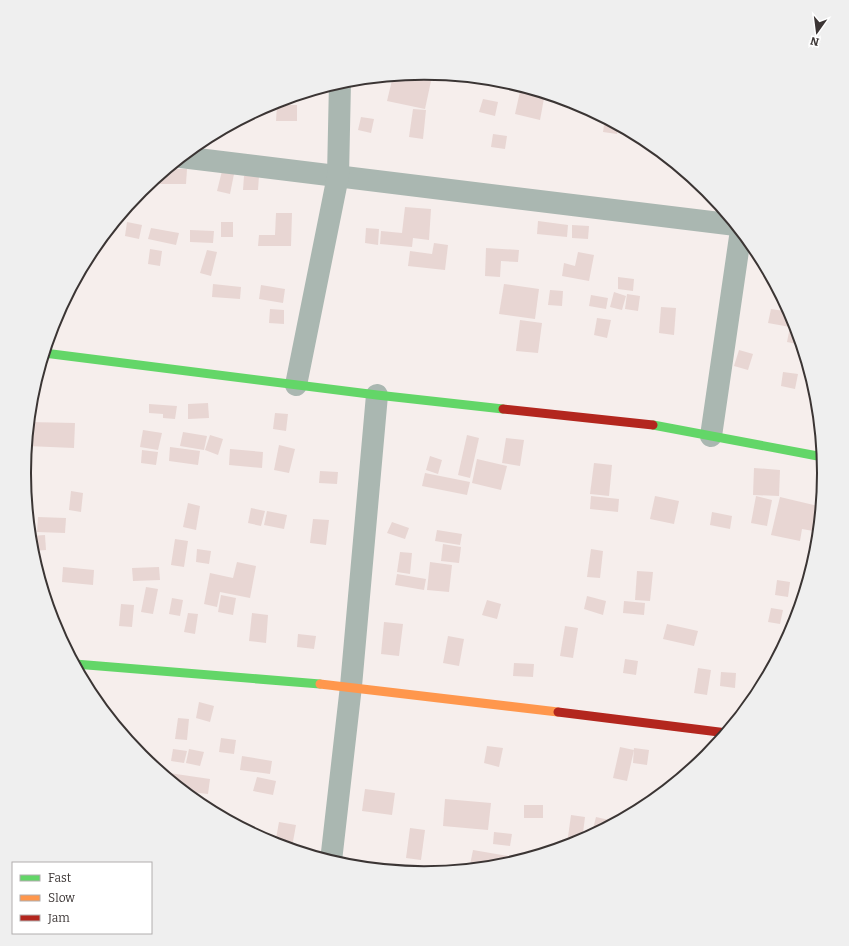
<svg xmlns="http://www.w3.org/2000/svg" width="849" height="946" font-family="Bitter,serif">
<rect width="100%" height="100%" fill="#f6eeec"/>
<g fill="#e8d6d3">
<path d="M401 75 431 81 425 109 387 101 393 76Z"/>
<path d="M521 87 545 93 540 120 515 114Z"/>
<path d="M483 99 498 102 495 116 479 112Z"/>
<path d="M277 105H297V121H276Z"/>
<path d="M413 109 426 110 423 139 409 137Z"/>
<path d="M361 117 374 119 371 133 358 130Z"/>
<path d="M605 118 619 125 617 134 603 132Z"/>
<path d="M493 134 507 136 505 149 491 147Z"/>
<path d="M167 169H187L186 184H155V179Z"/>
<path d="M222 171 234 174 230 194 217 191Z"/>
<path d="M244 176H259L258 190H243Z"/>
<path d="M405 207 431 209 429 240 413 238 412 247 380 244 381 231 402 233Z"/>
<path d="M276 213H292L291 246H258L259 235H275Z"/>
<path d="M538 221 568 225 567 237 537 234Z"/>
<path d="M127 222 142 225 139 239 125 236Z"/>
<rect x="221" y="222" width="12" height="15"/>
<path d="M572 225 589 226 588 239 572 238Z"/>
<path d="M151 228 179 233 176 245 148 239Z"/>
<path d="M366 228 379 229 378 245 365 243Z"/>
<path d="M190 230 214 231 213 243 190 242Z"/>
<path d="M434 243 448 245 445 270 408 266 410 251 432 254Z"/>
<path d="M486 248 519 250 518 262 501 261 500 277 485 276Z"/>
<path d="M150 249 162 251 160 266 148 264Z"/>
<path d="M207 250 217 252 211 276 200 273Z"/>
<path d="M578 252 594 255 589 281 562 276 564 263 575 266Z"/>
<path d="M618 277 634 279 633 291 618 289Z"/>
<path d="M213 284 241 287 240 299 212 297Z"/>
<path d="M504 284 539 289 535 319 499 314Z"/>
<path d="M261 285 285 289 283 303 259 299Z"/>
<path d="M550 290 563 291 562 306 548 305Z"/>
<path d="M614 292 626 296 622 310 610 307Z"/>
<path d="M627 294 640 296 638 311 625 309Z"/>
<path d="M591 295 608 298 606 309 589 306Z"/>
<path d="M661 307 676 308 674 335 659 333Z"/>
<path d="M270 309 284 310V324L269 323Z"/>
<path d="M771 309 791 312 802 345 787 342 790 327 768 323Z"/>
<path d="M597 318 611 320 607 338 594 335Z"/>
<path d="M520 320 542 323 538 353 516 351Z"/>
<path d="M739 350 753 354 748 370 734 366Z"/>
<path d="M783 372 798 374 795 389 781 386Z"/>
<path d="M208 403 209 418 188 419V404Z"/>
<path d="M149 404 177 406 175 419 163 418V414L149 413Z"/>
<path d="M275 413 288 414 286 431 273 429Z"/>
<path d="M29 422 75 423 74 448 27 446Z"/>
<path d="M143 430 162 433 158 450 140 447Z"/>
<path d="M183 432 207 436 204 450 180 446Z"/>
<path d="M210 435 223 439 218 455 205 450Z"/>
<path d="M467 435 479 438 470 478 458 475Z"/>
<path d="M506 438 524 440 520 466 502 463Z"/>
<path d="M279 445 295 449 289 473 274 470Z"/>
<path d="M170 447 200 451 198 465 169 461Z"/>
<path d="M230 449 263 452 262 468 229 465Z"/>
<path d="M142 450 158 452 156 465 141 463Z"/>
<path d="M430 456 442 460 438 474 426 470Z"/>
<path d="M477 459 507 466 501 490 472 483Z"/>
<path d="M594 463 612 465 609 496 590 494Z"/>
<path d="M754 468 780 470 779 496 753 495Z"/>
<path d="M320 471 338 472 337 484 319 483Z"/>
<path d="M425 473 470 482 467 495 422 486Z"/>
<path d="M71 491 83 493 81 512 69 510Z"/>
<path d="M591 496 619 499 618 512 590 509Z"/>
<path d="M655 496 679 501 674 524 650 519Z"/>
<path d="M756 496 772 500 767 526 751 523Z"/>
<path d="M780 497 818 506 816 517 821 518 819 532 802 529 800 541 771 535Z"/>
<path d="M188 503 200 506 196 530 183 527Z"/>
<path d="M251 508 265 511 261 526 248 523Z"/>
<path d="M267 511 287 515 284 529 264 525Z"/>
<path d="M712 512 732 516 730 529 710 525Z"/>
<path d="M38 517 66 518 65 533 37 532Z"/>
<path d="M313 519 329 520 326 545 310 543Z"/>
<path d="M392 522 409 528 405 539 387 533Z"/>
<path d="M437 530 462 534 460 545 435 541Z"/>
<path d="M45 535 46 550 32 551 30 536Z"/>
<path d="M175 539 188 541 184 567 171 565Z"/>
<path d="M443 544 461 547 459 563 441 561Z"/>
<path d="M197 549 211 551 209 564 196 562Z"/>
<path d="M591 549 603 551 600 578 587 577Z"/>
<path d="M400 552 412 553 410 574 397 572Z"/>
<path d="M237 562 256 566 250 598 220 592 217 607 204 604 210 573 233 578Z"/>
<path d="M430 562 452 565 449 592 427 590Z"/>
<path d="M63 567 94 570 93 585 62 582Z"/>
<path d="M159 567 160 580 133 581 132 568Z"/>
<path d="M637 571 653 572 650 601 635 600Z"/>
<path d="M397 574 426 579 424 590 395 585Z"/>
<path d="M777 580 790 582 788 597 775 595Z"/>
<path d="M146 587 158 589 153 614 141 612Z"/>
<path d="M221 595 236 598 233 615 218 612Z"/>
<path d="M587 596 606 601 603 615 584 609Z"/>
<path d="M172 598 183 600 180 616 169 614Z"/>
<path d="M487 600 501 604 497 619 482 615Z"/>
<path d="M624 601 645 603 644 615 623 613Z"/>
<path d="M121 604 134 605 132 627 119 626Z"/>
<path d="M771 608 783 610 780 624 768 622Z"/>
<path d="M188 613 198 614 195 634 184 632Z"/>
<path d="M252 613 268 615 266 643 249 641Z"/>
<path d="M384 622 403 624 399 656 381 654Z"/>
<path d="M667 624 698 631 694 646 663 639Z"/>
<path d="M565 626 578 628 573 658 560 656Z"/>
<path d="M298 634 316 636 314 649 297 647Z"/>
<path d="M448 636 464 639 459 666 443 663Z"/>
<path d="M625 659 638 661 636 675 623 673Z"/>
<path d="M514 663 534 664 533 677 513 676Z"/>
<path d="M698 668 711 670 707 695 694 693Z"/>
<path d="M721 672 736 673 735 688 720 686Z"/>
<path d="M199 702 214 706 210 722 196 718Z"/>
<path d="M178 718 189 719 187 740 175 739Z"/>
<path d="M221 738 236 740 234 754 219 752Z"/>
<path d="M487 746 503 748 499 767 484 763Z"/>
<path d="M620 747 634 750 627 781 613 778Z"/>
<path d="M634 748 649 750 647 765 633 763Z"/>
<path d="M173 749 187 751 184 763 171 761Z"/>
<path d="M189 749 204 752 200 766 186 763Z"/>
<path d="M242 756 272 761 270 774 240 770Z"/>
<path d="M169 773 210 779 208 794 183 791 168 778Z"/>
<path d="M257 777 276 781 273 795 253 791Z"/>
<path d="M365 789 395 793 392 815 362 811Z"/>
<path d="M445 799 491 803 488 830 443 826Z"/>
<rect x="524" y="805" width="19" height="13"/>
<path d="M571 815 585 817 582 841 573 844H567Z"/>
<path d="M596 817 618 822 601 831 593 829Z"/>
<path d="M279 822 296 825 292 847 275 844Z"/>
<path d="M410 828 425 830 421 860 406 858Z"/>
<path d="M494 832 512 834 510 846 493 844Z"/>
<path d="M473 850 508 856 506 865 484 868 470 865Z"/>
</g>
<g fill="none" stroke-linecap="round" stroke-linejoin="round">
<g stroke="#aab7b1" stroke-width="22">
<path d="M181 157 736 225"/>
<path d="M296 385 338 176 340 82"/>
<path d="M711 436 741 230"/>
<path d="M331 861 351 686 377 395"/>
</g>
<g stroke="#63d668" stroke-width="9">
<path d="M44 353 377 395 503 409"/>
<path d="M653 425 823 457"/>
<path d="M75 664 320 684"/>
</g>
<path stroke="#ff974d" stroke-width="9" d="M320 684 558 712"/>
<g stroke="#b3261e" stroke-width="9">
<path d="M503 409 653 425"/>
<path d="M558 712 727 733"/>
</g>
</g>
<path d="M0 0H849V946H0ZM31 473a393 393 0 1 1 786 0a393 393 0 1 1-786 0Z" fill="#efefef" fill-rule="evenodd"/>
<path fill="none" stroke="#3b3534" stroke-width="2" d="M31 473a393 393 0 1 1 786 0a393 393 0 1 1-786 0Z"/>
<rect x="12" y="862" width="140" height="72" fill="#ffffff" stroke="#b1aeae"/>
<rect x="20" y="875" width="20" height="6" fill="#63d668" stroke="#b1aeae"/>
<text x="48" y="882" font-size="12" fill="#3b3534">Fast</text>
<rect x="20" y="895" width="20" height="6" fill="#ff974d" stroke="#b1aeae"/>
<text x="48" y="902" font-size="12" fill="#3b3534">Slow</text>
<rect x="20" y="915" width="20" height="6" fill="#b3261e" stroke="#b1aeae"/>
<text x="48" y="922" font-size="12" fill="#3b3534">Jam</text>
<g transform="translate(817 32) rotate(194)" stroke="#ffffff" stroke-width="3" paint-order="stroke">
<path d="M0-3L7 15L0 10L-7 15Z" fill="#3b3534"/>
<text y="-6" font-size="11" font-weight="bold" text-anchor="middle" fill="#3b3534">N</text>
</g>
</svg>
